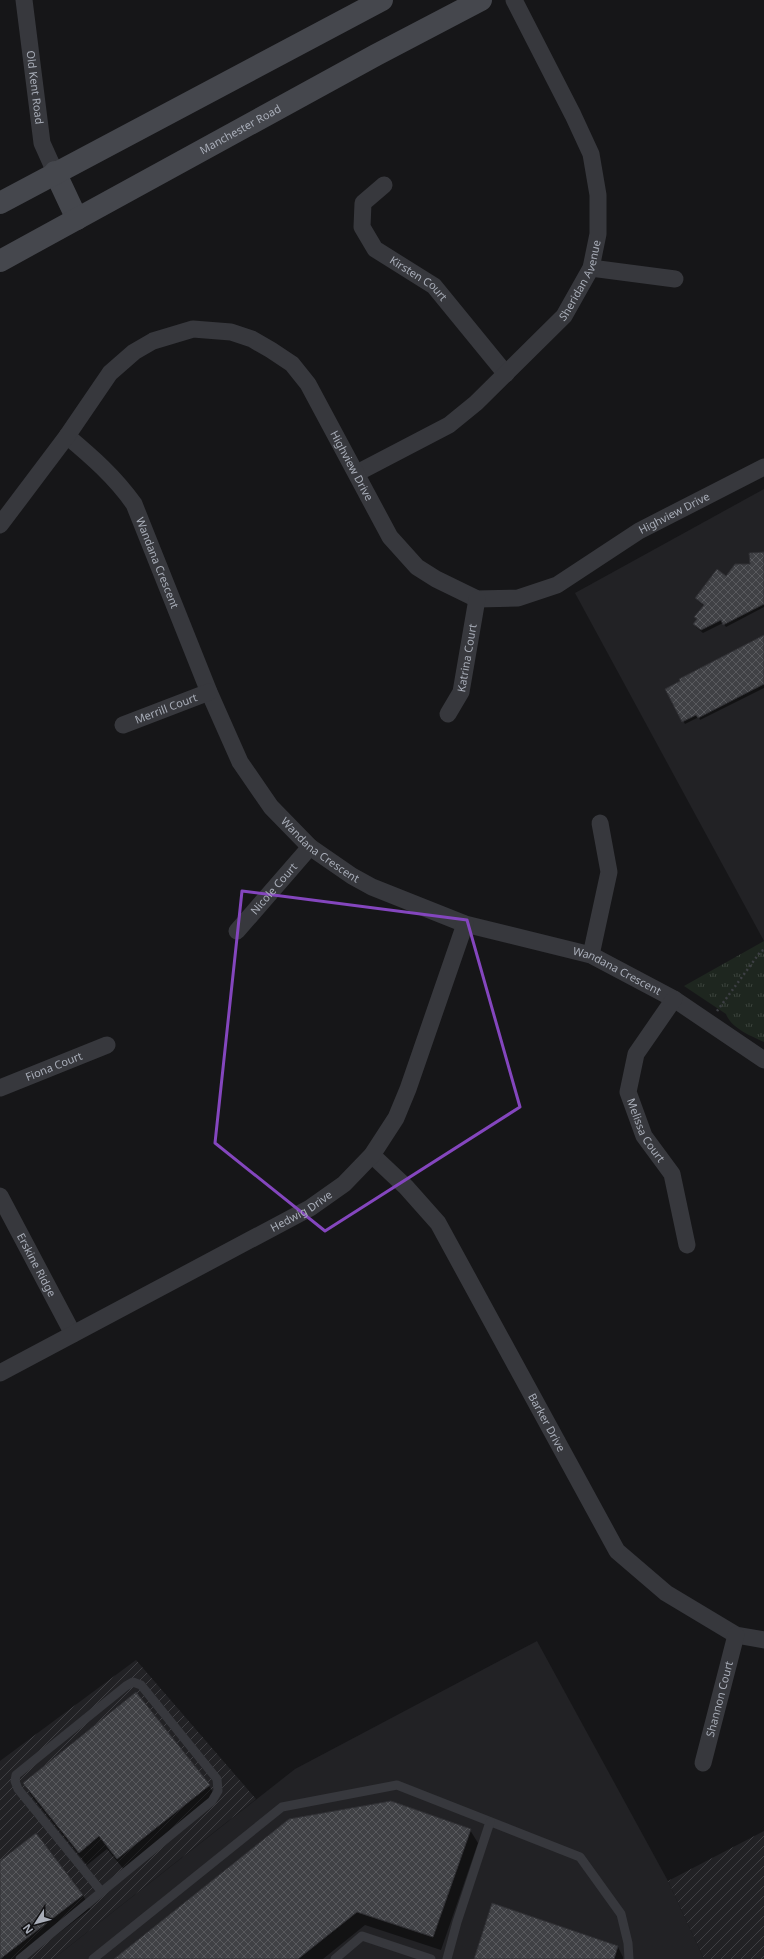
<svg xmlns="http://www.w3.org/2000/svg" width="764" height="1959" font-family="'Noto Sans',sans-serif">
<defs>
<pattern id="industrial-furrows" width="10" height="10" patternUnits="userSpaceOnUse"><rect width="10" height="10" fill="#222225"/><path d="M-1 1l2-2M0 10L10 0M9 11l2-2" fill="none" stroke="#3f3f43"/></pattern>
<pattern id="grass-tufts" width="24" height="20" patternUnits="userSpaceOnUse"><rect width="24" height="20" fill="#1e261f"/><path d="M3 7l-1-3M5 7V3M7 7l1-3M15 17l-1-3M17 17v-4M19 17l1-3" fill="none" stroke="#3c433d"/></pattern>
<pattern id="building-cross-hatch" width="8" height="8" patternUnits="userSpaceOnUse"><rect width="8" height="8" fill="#404145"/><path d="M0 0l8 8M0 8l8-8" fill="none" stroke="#595a5e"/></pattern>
</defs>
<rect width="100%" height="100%" fill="#161618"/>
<g fill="#222225">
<path d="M764 489V941L575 593Z"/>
<path d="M537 1641 668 1881 704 1959H53L295 1769Z"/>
</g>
<g fill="url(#industrial-furrows)">
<path d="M136 1660 256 1799 53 1959H0V1761Z"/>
<path d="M764 1831V1959H704L668 1881Z"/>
</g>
<path fill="url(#grass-tufts)" d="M764 941V1042C751 1036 731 1028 726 1014L684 986Z"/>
<g fill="#0007">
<path d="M764 553V607L726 627 723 623 703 633 696 627 694 624 697 620 696 617 704 606 696 599 726 577 751 565Z"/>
<path d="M764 636V688L700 720 699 717 685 724 666 689Z"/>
<path d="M24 1783 209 1786 217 1799 126 1872 107 1849 87 1865 32 1797Z"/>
<path d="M470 1830 478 1843 441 1950 365 1925 323 1959H116Z"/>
<path d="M0 1863 83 1895 90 1909 25 1959H0Z"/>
<path d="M492 1904 618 1947 623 1957V1959H474Z"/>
</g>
<g fill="url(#building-cross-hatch)" stroke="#303034">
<path d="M764 552V604L723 625 721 620 701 630 693 624 697 619 694 617 704 605 695 598 717 569 726 576 735 564H750L749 553Z"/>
<path d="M764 635V684L698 718 696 715 682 722 665 689 680 681 679 679Z"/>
<path d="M136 1692 210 1785 117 1859 99 1836 79 1853 23 1783Z"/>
<path d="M391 1801 471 1829 433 1937 357 1912 298 1959H114L289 1819Z"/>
<path d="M36 1833 83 1895 0 1959V1861Z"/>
<path d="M492 1903 618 1946 614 1959H474Z"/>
</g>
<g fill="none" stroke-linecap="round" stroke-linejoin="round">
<path stroke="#3d3f44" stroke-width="2.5" stroke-dasharray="2 3" stroke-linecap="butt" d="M717 1011 761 951 764 950"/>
<g stroke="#37383d" stroke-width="9">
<path d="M20 1959 212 1801 218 1791 217 1779 141 1685 133 1682 126 1686 16 1775 15 1781 18 1789 101 1891"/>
<path d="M93 1959 282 1807 397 1785 580 1857 621 1914 628 1943 629 1959"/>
<path d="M335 1959 362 1936 431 1959"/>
<path d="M447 1959 457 1922 490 1822"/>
</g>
<g stroke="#37383d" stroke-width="17">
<path id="s1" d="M24 0 42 143 55 172"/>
<path id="s2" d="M384 185 363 203 362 227 375 249 434 286 506 374"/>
<path d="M591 268 675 279"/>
<path id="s3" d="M67 436C92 457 115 477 134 504L209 692 240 762 271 807 310 847 352 876 372 887 465 924 591 955 674 999 764 1060"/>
<path id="s4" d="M357 473 449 425 476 403 564 316 591 268 598 234V195L591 154 573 115 514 0"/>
<path id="s5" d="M0 525 67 436 110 373 134 352 153 341 193 329 231 332 252 339 271 350 292 364 308 384 390 537 417 567 436 579 477 599 518 598 557 585 639 531 764 467"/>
<path id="s6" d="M448 714 461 692 477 599"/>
<path id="s7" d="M123 725 209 692"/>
<path id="s8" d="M237 931 310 847"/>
<path d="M591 955 609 872 600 823"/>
<path id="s9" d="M674 999 636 1054 628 1092 644 1136 672 1174 687 1245"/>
<path id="s10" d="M0 1088 107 1045"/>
<path id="s11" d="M372 1155 406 1187 438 1223 617 1551 666 1593 736 1635 764 1640"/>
<path id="s12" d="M0 1196 73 1334"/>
<path id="s13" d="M0 1373 310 1208 344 1184 372 1155 396 1118 408 1089 465 924"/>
<path id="s14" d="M703 1763 736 1635"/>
</g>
<g stroke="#45474d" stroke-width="22">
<path d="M55 172 77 219"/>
<path d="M0 203 382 0"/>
<path id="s15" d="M0 261 376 55 481 0"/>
</g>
</g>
<path fill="none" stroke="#8446be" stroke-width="3" stroke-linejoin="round" d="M242 891 467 920 520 1107 325 1231 215 1143Z"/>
<g text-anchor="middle" stroke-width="4" stroke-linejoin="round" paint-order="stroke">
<g font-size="11" fill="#a8adb8" stroke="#111113">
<text dy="4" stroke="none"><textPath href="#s1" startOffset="88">Old Kent Road</textPath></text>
<text dy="4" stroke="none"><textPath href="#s15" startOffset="274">Manchester Road</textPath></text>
<text dy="4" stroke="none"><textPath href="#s4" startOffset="302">Sheridan Avenue</textPath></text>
<text dy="4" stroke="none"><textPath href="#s2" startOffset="130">Kirsten Court</textPath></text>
<text dy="4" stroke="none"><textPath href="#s5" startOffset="509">Highview Drive</textPath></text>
<text dy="4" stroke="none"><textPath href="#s5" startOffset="918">Highview Drive</textPath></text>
<text dy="4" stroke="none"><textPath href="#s3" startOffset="159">Wandana Crescent</textPath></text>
<text dy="4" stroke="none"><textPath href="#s6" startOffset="60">Katrina Court</textPath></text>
<text dy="4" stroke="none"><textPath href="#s7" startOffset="46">Merrill Court</textPath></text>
<text dy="4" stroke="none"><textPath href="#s3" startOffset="495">Wandana Crescent</textPath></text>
<text dy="4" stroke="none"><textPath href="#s8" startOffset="56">Nicole Court</textPath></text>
<text dy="4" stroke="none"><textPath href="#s3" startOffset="819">Wandana Crescent</textPath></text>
<text dy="4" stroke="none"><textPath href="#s10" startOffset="58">Fiona Court</textPath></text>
<text dy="4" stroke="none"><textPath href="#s9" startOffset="148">Melissa Court</textPath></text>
<text dy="4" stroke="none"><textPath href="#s13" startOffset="342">Hedwig Drive</textPath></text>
<text dy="4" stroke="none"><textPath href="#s12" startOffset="78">Erskine Ridge</textPath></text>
<text dy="4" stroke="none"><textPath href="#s11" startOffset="322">Barker Drive</textPath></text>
<text dy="4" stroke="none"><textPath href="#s14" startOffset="66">Shannon Court</textPath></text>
</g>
</g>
<g transform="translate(36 1923) rotate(234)" stroke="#111113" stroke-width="3" paint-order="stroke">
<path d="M0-3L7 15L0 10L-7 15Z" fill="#a8adb8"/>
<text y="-6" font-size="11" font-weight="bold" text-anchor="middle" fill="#a8adb8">N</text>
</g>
</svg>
